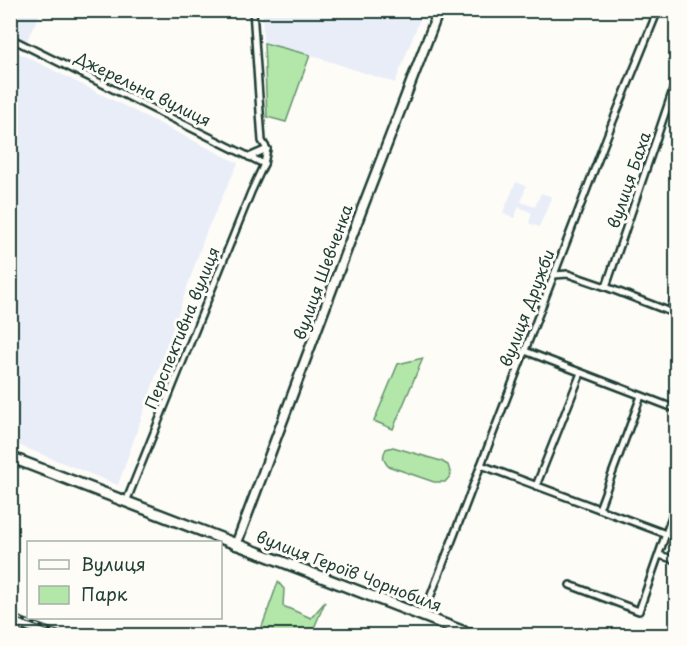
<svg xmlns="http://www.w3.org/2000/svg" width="687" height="646" font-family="'Playpen Sans',sans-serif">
<rect width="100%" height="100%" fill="#fdfcf7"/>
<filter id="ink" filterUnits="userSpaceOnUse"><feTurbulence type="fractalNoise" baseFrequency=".0167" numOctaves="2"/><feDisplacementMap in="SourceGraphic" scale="12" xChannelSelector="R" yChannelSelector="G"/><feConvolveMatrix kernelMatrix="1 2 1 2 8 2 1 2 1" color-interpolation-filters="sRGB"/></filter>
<g filter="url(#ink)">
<g fill="#e8edf8">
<path d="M10 11H41L25 44 11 37Z"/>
<path d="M262 11H423L395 83 310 55 286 122 267 117Z"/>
<path d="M11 49 238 163 207 230 118 485 11 442Z"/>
<path d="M516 182 526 186 521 202 535 207 541 193 552 197 539 227 529 223 532 213 519 207 514 218 503 213Z"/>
</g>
<g fill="#b2e7a9" stroke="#68926e" stroke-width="1.5">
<path d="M264 43 310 55 286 122 267 117Z"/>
<path d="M423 358 393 429 374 421 398 364Z"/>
<path d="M393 447 441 461 448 465 451 475 445 482H434L388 466C383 460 382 456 386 449Z"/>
<path d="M278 582 284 589 283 606 311 618 325 602 311 635H259Z"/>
</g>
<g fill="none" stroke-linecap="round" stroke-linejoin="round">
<defs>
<g id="street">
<path d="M10 38 264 164"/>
<path d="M249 157 267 149"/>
<path d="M554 275 568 274 606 287 676 314"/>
<path d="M606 287 676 81"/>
<path d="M670 312 676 293"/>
<path d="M525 351 676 409"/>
<path d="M481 465 666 534"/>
<path d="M536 486 581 373"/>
<path d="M126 502 251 192 264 164 267 149 262 141 253 10"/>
<path d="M599 509 641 396"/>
<path d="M659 555 676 560"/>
<path d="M570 585 639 611 676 505"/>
<path d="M423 616 611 126 658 10"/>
</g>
<path id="secondary" d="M236 545 362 209 439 10"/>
<path id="primary" d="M10 457 475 636"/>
</defs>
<use href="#street" stroke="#1f3d34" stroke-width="10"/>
<use href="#secondary" stroke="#1f3d34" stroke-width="13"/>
<use href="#primary" stroke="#1f3d34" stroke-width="14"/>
<use href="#street" stroke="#fdfcf7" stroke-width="5"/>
<use href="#secondary" stroke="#fdfcf7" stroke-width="8"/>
<use href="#primary" stroke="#fdfcf7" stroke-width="9"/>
<defs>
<g id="rail">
<path d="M10 615 67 636"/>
<path d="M10 625 38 636"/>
</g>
</defs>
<use href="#rail" stroke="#1f3d34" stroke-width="4"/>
<use href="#rail" stroke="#fdfcf7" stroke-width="1.5" stroke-dasharray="4.5" stroke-linecap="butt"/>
</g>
</g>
<g text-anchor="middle" stroke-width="6" stroke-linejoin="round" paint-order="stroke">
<g font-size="16" fill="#1f3d34" stroke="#fdfcf7">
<text transform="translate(143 89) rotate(26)" y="6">Джерельна вулиця</text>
<text transform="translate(629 180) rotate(-71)" y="6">вулиця Баха</text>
<text transform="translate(323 272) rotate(-70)" y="6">вулиця Шевченка</text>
<text transform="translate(527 308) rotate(-69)" y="6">вулиця Дружби</text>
<text transform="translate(182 328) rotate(-68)" y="6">Перспективна вулиця</text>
<text transform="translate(349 571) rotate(21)" y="6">вулиця Героїв Чорнобиля</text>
</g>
</g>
<rect width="687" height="646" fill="none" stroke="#fdfcf7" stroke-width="36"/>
<rect x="18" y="18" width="651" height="610" fill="none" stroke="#1f3d34" stroke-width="2" filter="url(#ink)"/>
<rect x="27" y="541" width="195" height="78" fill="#fdfcf7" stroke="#a4b0a9" stroke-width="1.5"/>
<rect x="39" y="560" width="30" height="9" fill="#fdfcf7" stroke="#a4b0a9" stroke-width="1.5"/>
<text x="81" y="571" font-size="18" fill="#1f3d34">Вулиця</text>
<rect x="39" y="586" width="30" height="18" fill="#b2e7a9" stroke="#a4b0a9" stroke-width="1.5"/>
<text x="81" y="601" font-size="18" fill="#1f3d34">Парк</text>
</svg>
